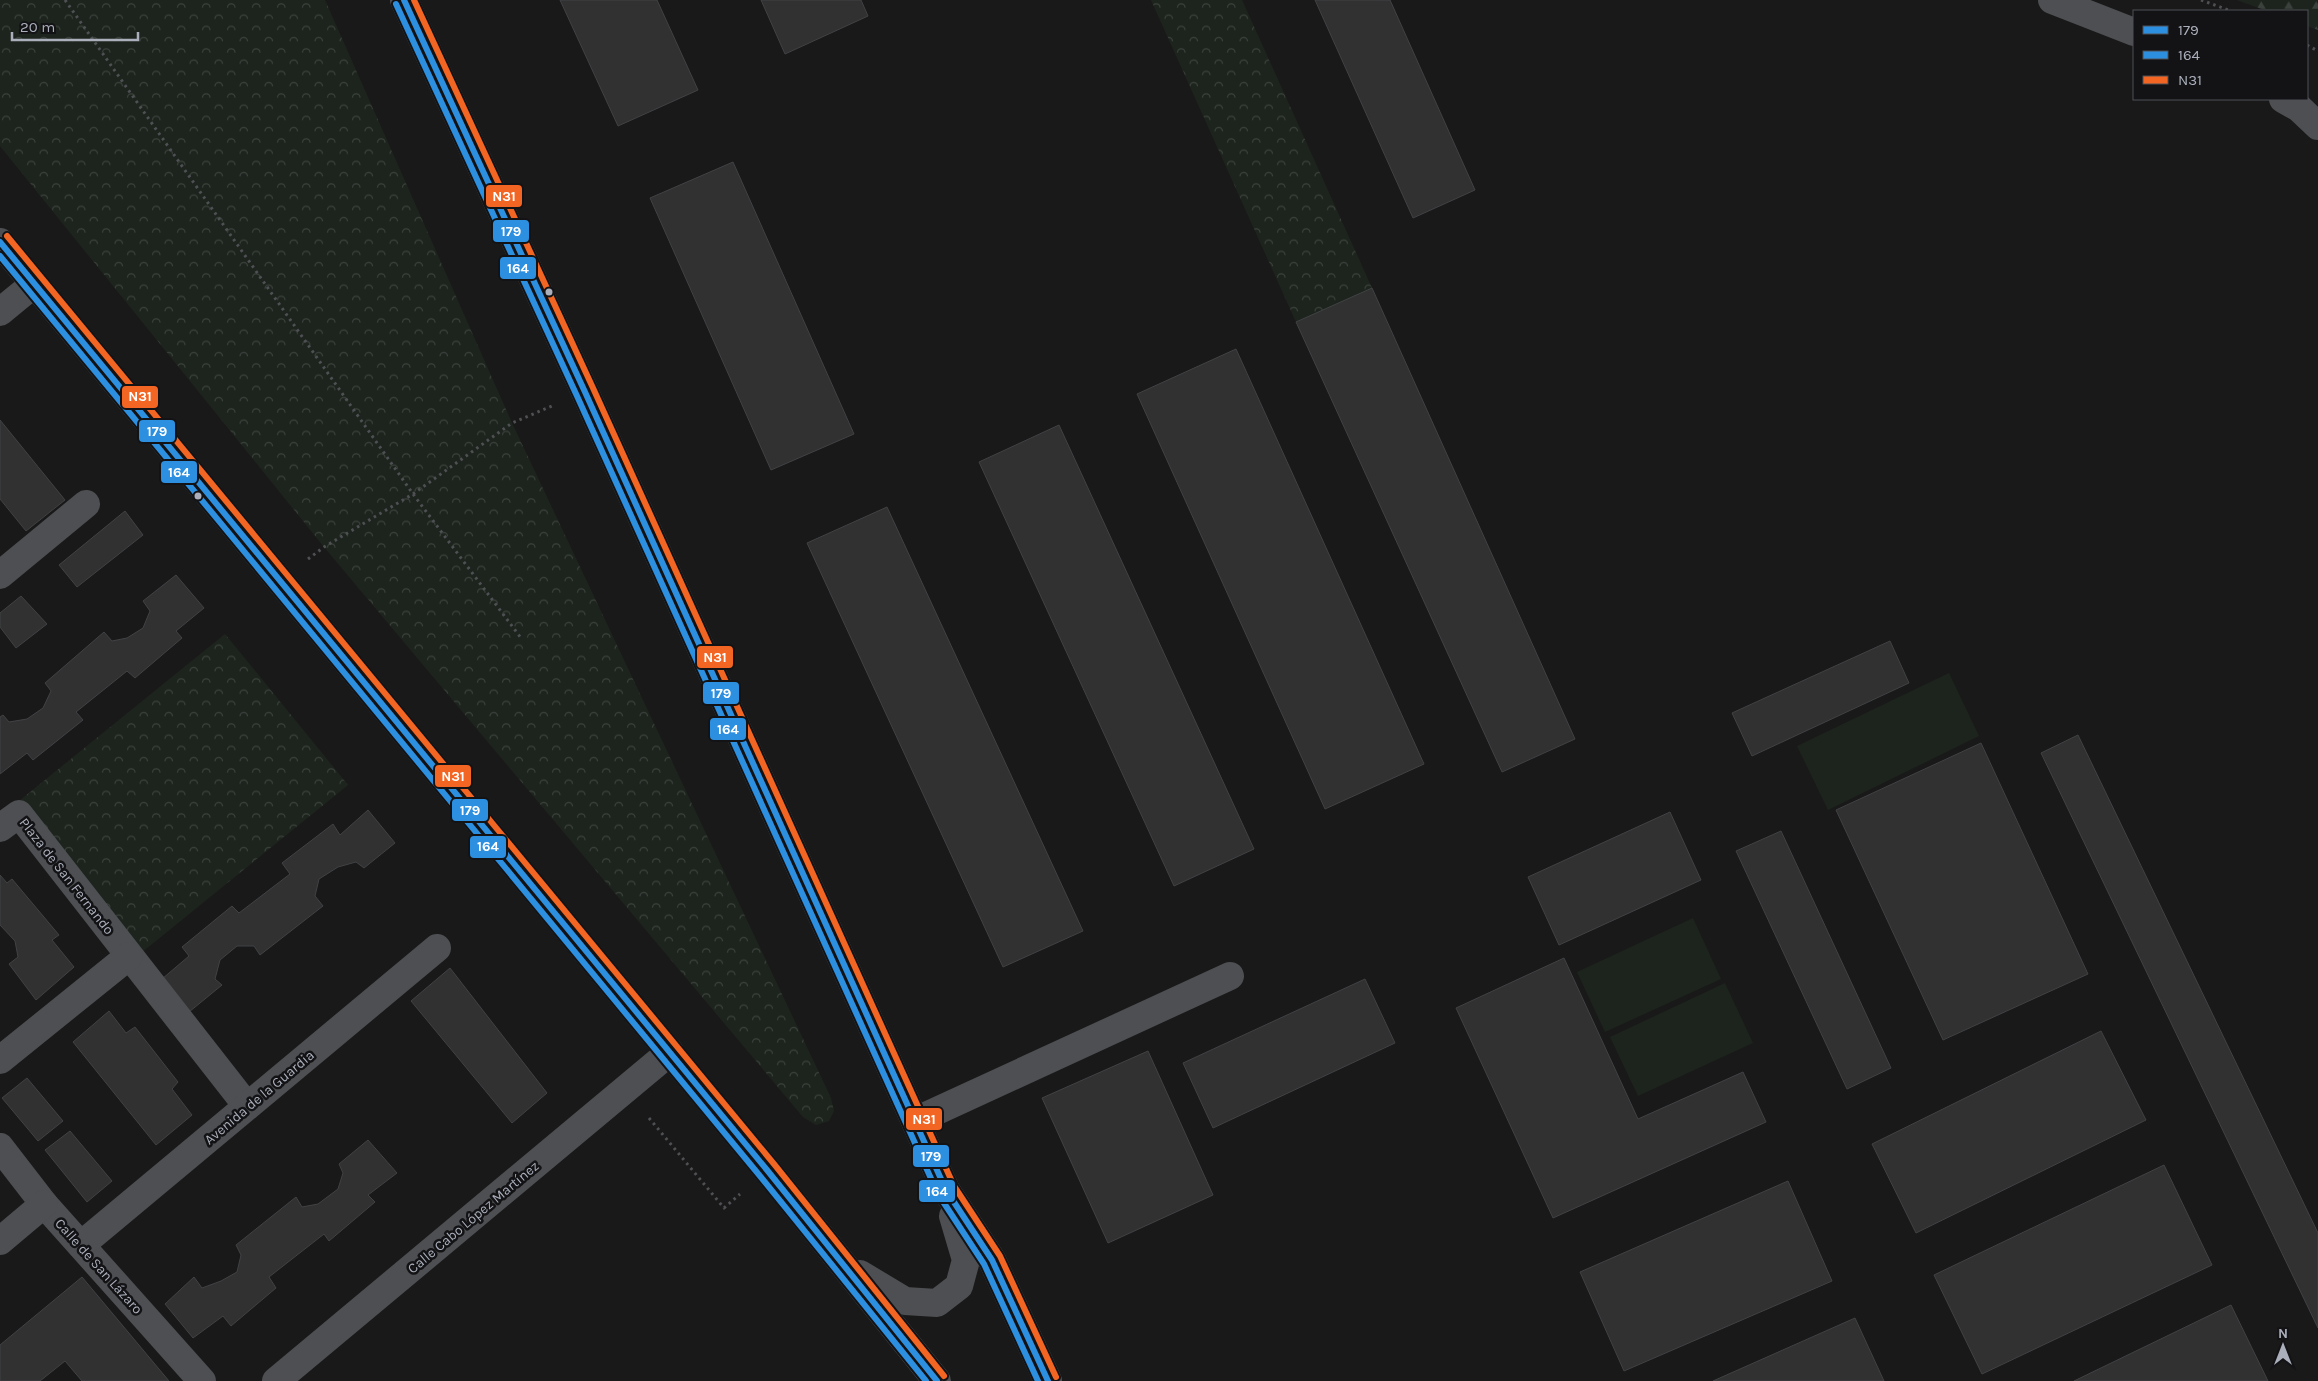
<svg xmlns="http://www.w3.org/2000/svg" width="2318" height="1381" font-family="Karla,sans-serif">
<defs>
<pattern id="forest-firs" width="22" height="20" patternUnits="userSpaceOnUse" patternTransform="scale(1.25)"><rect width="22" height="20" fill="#1d241d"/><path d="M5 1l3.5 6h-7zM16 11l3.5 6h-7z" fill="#3b413c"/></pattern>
<pattern id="park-crowns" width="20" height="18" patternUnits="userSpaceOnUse" patternTransform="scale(1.25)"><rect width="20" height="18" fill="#1d241d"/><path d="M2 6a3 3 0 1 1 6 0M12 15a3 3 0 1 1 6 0" fill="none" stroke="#3b413c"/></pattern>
</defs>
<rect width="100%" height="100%" fill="#191919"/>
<path fill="url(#forest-firs)" d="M2237 0H2318V30L2307 26V11H2267Z"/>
<g fill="url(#park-crowns)">
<path d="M0 0H325L512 423 831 1098 834 1111 829 1121 816 1125 803 1117 324 547 0 146Z"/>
<path d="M1151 0H1242L1372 288 1296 322Z"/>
<path d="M225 634 348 785 141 953 19 801Z"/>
</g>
<g fill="#1d241d">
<path d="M1949 673 1979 736 1828 810 1797 746Z"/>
<path d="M1693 918 1721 979 1605 1032 1577 972Z"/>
<path d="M1725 983 1753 1043 1638 1096 1610 1037Z"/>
</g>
<g fill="#313131" stroke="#414245">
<path d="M560 0H657L698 90 618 126Z"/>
<path d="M761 0H861L868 16 785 54Z"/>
<path d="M1315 0H1390L1475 190 1413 218Z"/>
<path d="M733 162 854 434 771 470 650 198Z"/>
<path d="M1372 288 1575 739 1502 772 1296 322Z"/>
<path d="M1236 349 1424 764 1325 809 1137 394Z"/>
<path d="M0 420 65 500 26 531 0 499Z"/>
<path d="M1059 425 1254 849 1174 886 979 462Z"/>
<path d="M887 507 1083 931 1003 967 807 543Z"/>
<path d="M125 511 143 535 77 587 59 565Z"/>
<path d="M176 575 204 608 176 631 182 638 135 678 127 671 76 712 83 720 33 760 27 753 0 774V717L3 715 9 722 27 719 43 708 51 691 45 683 104 632 112 641 127 638 143 628 150 611 143 601Z"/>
<path d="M21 596 47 624 16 648 0 627V613Z"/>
<path d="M1890 641 1909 683 1752 756 1732 713Z"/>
<path d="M2078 735 2318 1233V1328L2041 753Z"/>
<path d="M1981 743 2088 974 1943 1040 1836 810Z"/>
<path d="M368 810 395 843 364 868 356 862 338 867 319 879 315 896 323 906 260 955 254 946H237L220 960 215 979 222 985 189 1012 162 979 189 956 182 947 232 906 239 913 290 874 282 863 333 824 340 835Z"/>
<path d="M1670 812 1701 880 1559 945 1528 877Z"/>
<path d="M1781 831 1891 1068 1847 1089 1736 851Z"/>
<path d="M0 875 7 883 12 879 59 935 52 940 74 967 36 1000 9 964 18 957 15 941 0 925Z"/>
<path d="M1564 958 1638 1119 1743 1072 1766 1122 1553 1218 1456 1008Z"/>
<path d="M450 968 547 1093 512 1123 411 1001Z"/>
<path d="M1365 979 1395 1043 1213 1128 1183 1063Z"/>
<path d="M109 1011 126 1033 135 1027 178 1082 172 1089 192 1115 156 1145 73 1042Z"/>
<path d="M2101 1031 2146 1120 1916 1233 1872 1144Z"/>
<path d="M1148 1051 1213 1195 1108 1243 1042 1098Z"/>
<path d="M27 1078 63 1121 38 1141 2 1098Z"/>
<path d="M70 1131 112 1181 87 1202 45 1150Z"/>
<path d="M368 1140 397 1173 368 1195 375 1202 329 1241 324 1234 269 1277 276 1288 231 1326 223 1316 193 1338 165 1304 194 1277 202 1288 221 1281 237 1272 241 1255 236 1245 296 1197 302 1207 318 1204 338 1189 343 1173 339 1164Z"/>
<path d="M2164 1165 2212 1265 1982 1374 1934 1275Z"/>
<path d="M1788 1181 1832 1281 1624 1371 1580 1272Z"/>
<path d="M82 1277 169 1381H82L65 1361 40 1381H0V1345Z"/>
<path d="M2231 1305 2268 1381H2074Z"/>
<path d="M1855 1318 1884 1381H1713Z"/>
</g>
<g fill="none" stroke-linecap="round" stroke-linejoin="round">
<g stroke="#4f5054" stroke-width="3" stroke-dasharray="2.5 4" stroke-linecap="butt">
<path d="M65 0 413 494 521 638"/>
<path d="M2201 0 2231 11"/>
<path d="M2307 45 2318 51"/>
<path d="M308 559 324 547 413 494 512 423 552 406"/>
<path d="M649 1118 724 1208 740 1194"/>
</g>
<g stroke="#4d4f52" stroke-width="28">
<path d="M404 0 585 392 946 1190 992 1260 1048 1381"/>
<path d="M2052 0 2134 32"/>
<path d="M2283 99 2299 108 2318 126"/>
<path d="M0 242 767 1170 937 1381"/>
<path d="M0 312 34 284"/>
<path d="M0 575 86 504"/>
<path d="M0 828 19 814 247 1106"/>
<path d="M0 1060 129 956"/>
<path d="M915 1121 1230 976"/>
<path d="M0 1147 44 1204 202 1381"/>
<path d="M0 1241 44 1204"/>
<path d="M81 1245 437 948"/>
<path d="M860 1274 905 1301 937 1303 959 1286 966 1260 953 1216"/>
<path d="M276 1381 670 1052"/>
</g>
<defs>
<g id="bus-1">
<path d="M404 0 585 392 946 1190 992 1260 1048 1381"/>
<path d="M0 242 767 1170 937 1381"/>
</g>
<g id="bus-2">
<path d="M396 4 577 396 938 1194 984 1264 1038 1381"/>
<path d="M0 256 760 1176 926 1381"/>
</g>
<g id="bus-3">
<path d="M414 0 593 388 954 1186 1000 1256 1056 1377"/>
<path d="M7 236 774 1164 944 1376"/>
</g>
</defs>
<use href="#bus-1" stroke="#131315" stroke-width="10"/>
<use href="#bus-2" stroke="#131315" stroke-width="10"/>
<use href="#bus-3" stroke="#131315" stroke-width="10"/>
<use href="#bus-1" stroke="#2d8fdf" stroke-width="6"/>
<use href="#bus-2" stroke="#2d8fdf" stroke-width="6"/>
<use href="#bus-3" stroke="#f26522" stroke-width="6"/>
</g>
<g fill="#aaafbb" stroke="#131315" stroke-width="2">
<circle cx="549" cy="292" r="4.5"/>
<circle cx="198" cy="496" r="4.5"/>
</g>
<g text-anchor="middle" stroke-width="5" stroke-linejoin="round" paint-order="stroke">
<g font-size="14" fill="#aaafbb" stroke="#131315">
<text transform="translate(67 876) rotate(52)" y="5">Plaza de San Fernando</text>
<text transform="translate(259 1097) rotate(-40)" y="5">Avenida de la Guardia</text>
<text transform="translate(473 1217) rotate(-40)" y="5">Calle Cabo López Martínez</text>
<text transform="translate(99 1266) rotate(48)" y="5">Calle de San Lázaro</text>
</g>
</g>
<g stroke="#131315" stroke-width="2">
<rect x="485" y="184" width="38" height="24" rx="5" fill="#f26522"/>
<rect x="492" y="219" width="38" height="24" rx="5" fill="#2d8fdf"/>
<rect x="499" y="256" width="38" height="24" rx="5" fill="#2d8fdf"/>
<rect x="121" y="385" width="38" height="24" rx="5" fill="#f26522"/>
<rect x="138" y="419" width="38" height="24" rx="5" fill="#2d8fdf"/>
<rect x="160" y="460" width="38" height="24" rx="5" fill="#2d8fdf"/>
<rect x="696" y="645" width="38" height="24" rx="5" fill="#f26522"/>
<rect x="702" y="681" width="38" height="24" rx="5" fill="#2d8fdf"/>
<rect x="709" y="717" width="38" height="24" rx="5" fill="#2d8fdf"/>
<rect x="434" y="764" width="38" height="24" rx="5" fill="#f26522"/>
<rect x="451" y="798" width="38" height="24" rx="5" fill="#2d8fdf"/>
<rect x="469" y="835" width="38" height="24" rx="5" fill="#2d8fdf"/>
<rect x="905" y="1107" width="38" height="24" rx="5" fill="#f26522"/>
<rect x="912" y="1144" width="38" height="24" rx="5" fill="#2d8fdf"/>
<rect x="918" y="1179" width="38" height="24" rx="5" fill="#2d8fdf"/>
</g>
<g font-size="14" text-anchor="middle" font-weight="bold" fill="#fff">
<text x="504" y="201">N31</text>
<text x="511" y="236">179</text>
<text x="518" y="273">164</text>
<text x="140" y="401">N31</text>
<text x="157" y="436">179</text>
<text x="179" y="477">164</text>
<text x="715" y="662">N31</text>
<text x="721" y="698">179</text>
<text x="728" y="734">164</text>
<text x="453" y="781">N31</text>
<text x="470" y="815">179</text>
<text x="488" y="851">164</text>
<text x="924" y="1124">N31</text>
<text x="931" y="1161">179</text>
<text x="937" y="1196">164</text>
</g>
<rect x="2133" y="10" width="175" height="90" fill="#131315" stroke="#4f5157"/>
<rect x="2143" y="26" width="25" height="8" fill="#2d8fdf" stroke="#4f5157"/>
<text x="2178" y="35" font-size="15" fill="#aaafbb">179</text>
<rect x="2143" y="51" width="25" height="8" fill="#2d8fdf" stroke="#4f5157"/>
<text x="2178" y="60" font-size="15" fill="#aaafbb">164</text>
<rect x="2143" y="76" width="25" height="8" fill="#f26522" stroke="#4f5157"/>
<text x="2178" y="85" font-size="15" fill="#aaafbb">N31</text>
<g transform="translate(2283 1346)" stroke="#131315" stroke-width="4" paint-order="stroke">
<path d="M0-4L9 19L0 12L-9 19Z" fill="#aaafbb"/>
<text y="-8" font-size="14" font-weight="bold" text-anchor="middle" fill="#aaafbb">N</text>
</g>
<path d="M12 32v8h126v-8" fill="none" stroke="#aaafbb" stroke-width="2.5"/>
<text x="20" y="32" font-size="15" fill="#aaafbb" stroke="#131315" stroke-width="4" paint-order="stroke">20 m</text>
</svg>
